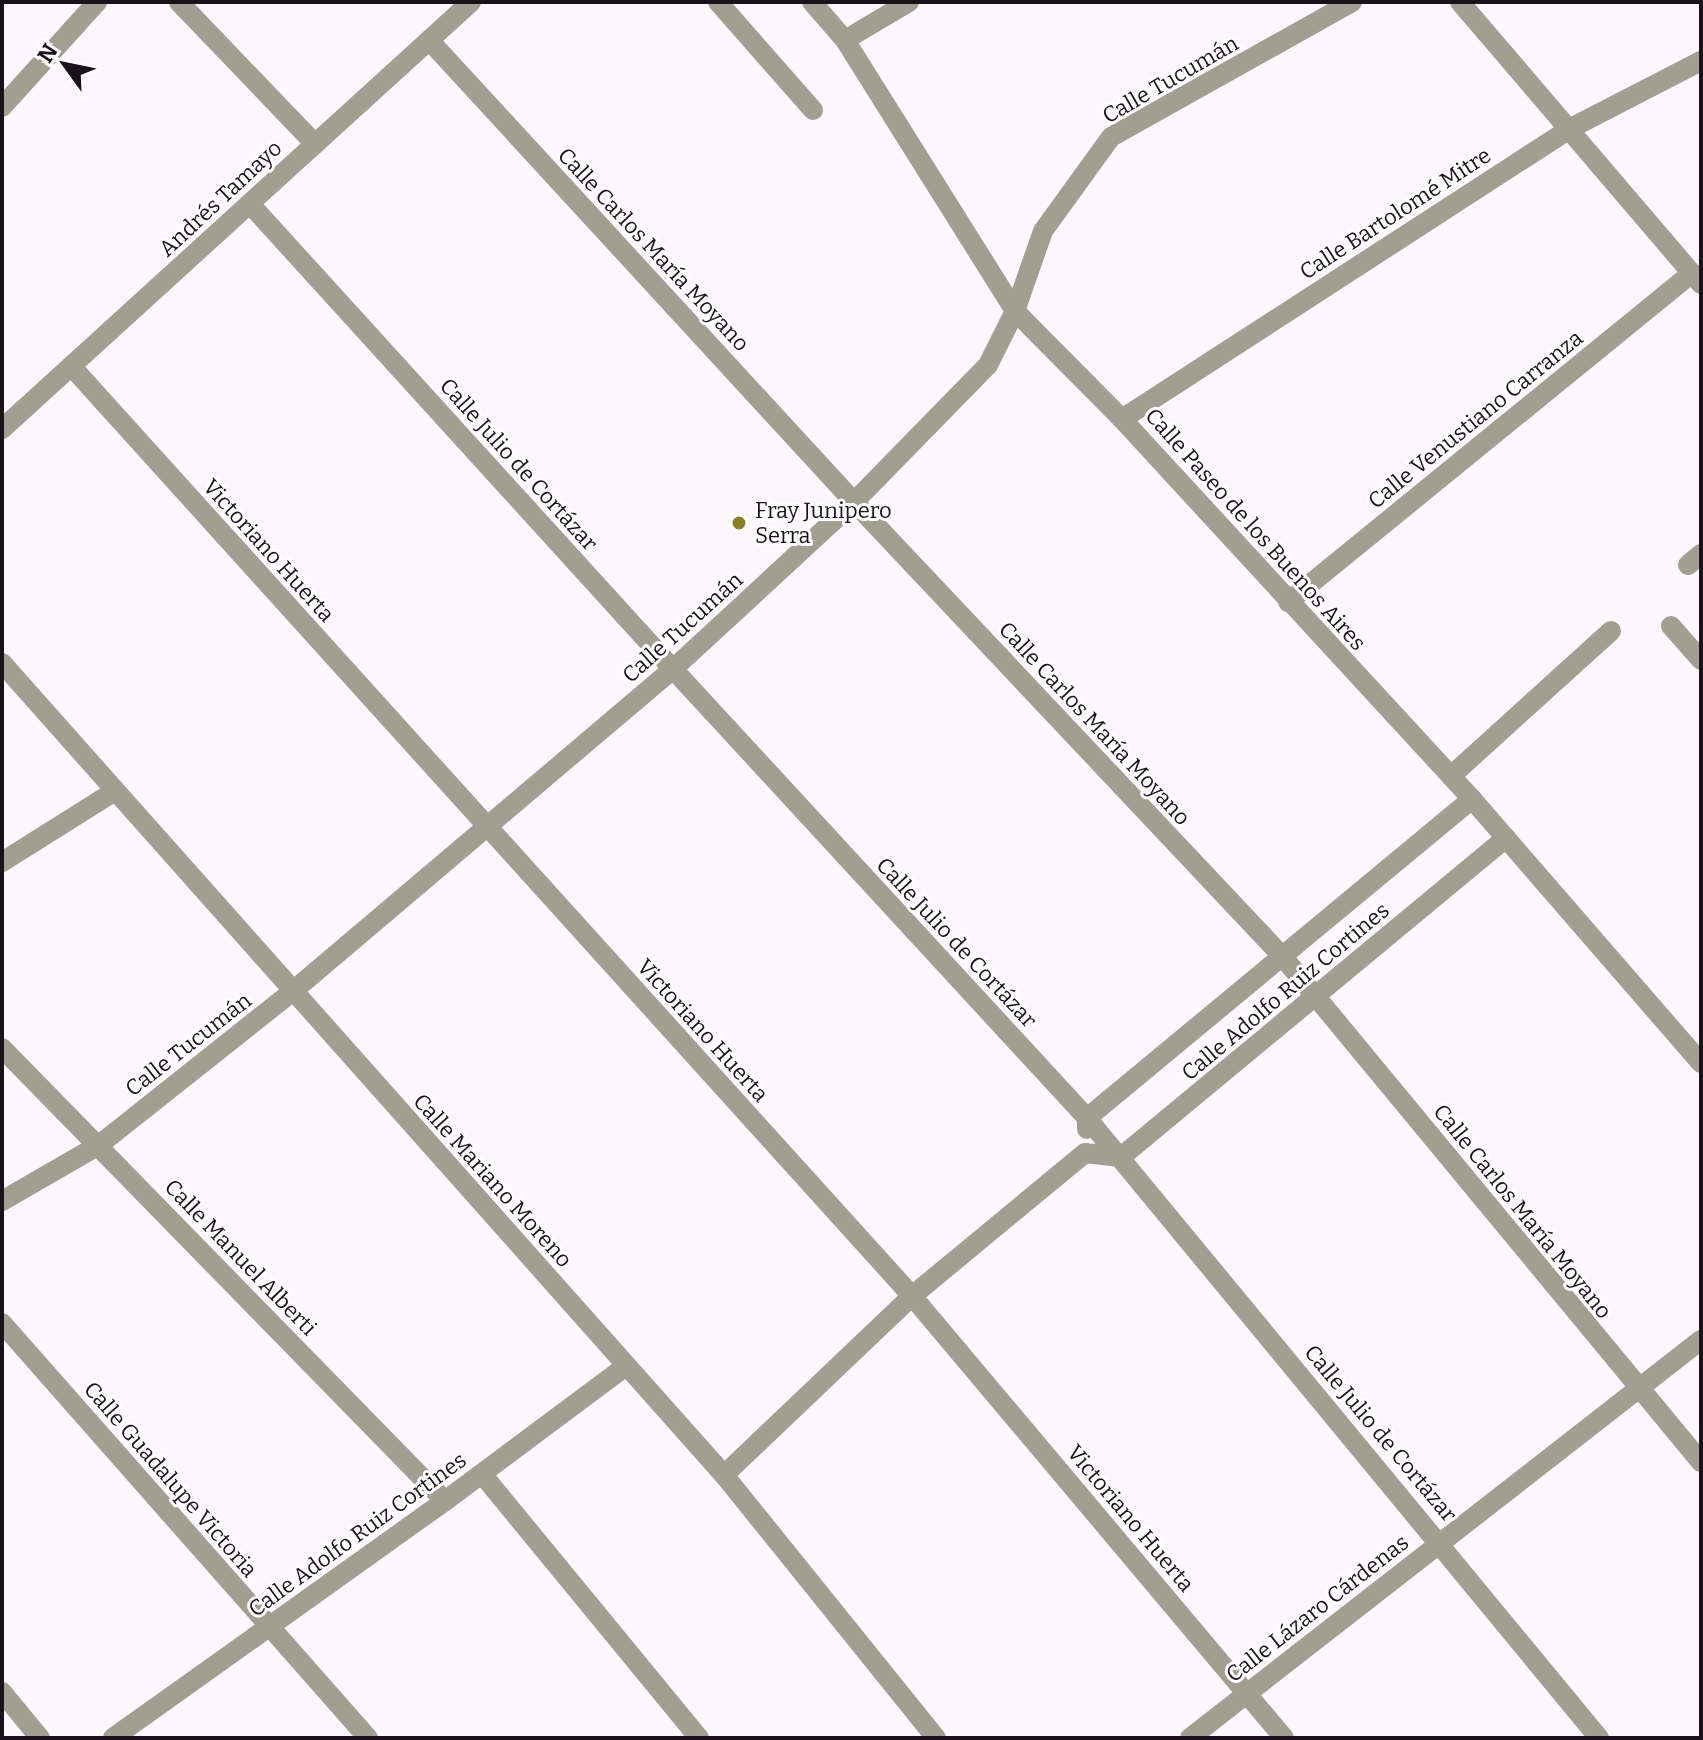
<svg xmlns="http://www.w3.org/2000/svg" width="1703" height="1740" font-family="Bitter,serif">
<rect width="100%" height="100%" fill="#fcf8fd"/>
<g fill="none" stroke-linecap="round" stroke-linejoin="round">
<g stroke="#a09f92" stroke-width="20">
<path d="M179 2 315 144"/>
<path d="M718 2 813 110"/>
<path d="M812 2 845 40 1015 311 1122 419 1472 799 1701 1063"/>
<path d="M1460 2 1701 284"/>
<path d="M429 40 854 502 1283 957 1701 1462"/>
<path d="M845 40 909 2"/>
<path d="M2 107 97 2"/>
<path d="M250 204 673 669 1087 1118 1599 1738"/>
<path d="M72 367 912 1296 1284 1738"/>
<path d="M1122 419 1571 128 1701 61"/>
<path d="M2 429 471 2"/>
<path d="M1688 565 1701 554"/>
<path d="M1288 602 1692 273"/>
<path d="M1671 626 1701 660"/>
<path d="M2 663 724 1475 936 1738"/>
<path d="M1451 776 1611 631"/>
<path d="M2 862 115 791"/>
<path d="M2 1048 445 1501"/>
<path d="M1087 1129V1118L1472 799"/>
<path d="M2 1201 99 1145 293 991 673 669 854 502 988 365 1015 311 1043 231 1111 137 1352 2"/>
<path d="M2 1323 368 1738"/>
<path d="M482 1474 699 1738"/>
<path d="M724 1475 912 1296 1085 1153 1121 1157 1506 838"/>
<path d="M2 1692 40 1738"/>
<path d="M113 1738 445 1501 626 1366"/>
<path d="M1190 1738 1701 1340"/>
</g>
</g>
<circle fill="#897f25" stroke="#fff" stroke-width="3" cx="739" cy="523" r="8"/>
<g text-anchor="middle" stroke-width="6" stroke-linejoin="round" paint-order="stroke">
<g font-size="22" fill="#19121a" stroke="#fff">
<text transform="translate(1170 79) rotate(-30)" y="8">Calle Tucumán</text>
<text transform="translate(220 198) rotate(-43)" y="8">Andrés Tamayo</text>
<text transform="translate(1395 213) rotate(-33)" y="8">Calle Bartolomé Mitre</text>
<text transform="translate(654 249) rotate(47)" y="8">Calle Carlos María Moyano</text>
<text transform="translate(1475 419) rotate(-39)" y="8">Calle Venustiano Carranza</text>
<text transform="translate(519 464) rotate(48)" y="8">Calle Julio de Cortázar</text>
<text transform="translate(1256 529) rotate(48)" y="8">Calle Paseo de los Buenos Aires</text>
<text transform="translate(269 550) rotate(48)" y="8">Victoriano Huerta</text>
<text transform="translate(682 627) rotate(-42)" y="8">Calle Tucumán</text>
<text transform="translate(1095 723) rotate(47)" y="8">Calle Carlos María Moyano</text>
<text transform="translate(957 942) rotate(47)" y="8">Calle Julio de Cortázar</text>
<text transform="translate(1285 991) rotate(-40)" y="8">Calle Adolfo Ruiz Cortines</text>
<text transform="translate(703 1030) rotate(48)" y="8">Victoriano Huerta</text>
<text transform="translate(188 1044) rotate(-38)" y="8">Calle Tucumán</text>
<text transform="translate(493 1180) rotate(48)" y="8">Calle Mariano Moreno</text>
<text transform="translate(1523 1211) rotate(51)" y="8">Calle Carlos María Moyano</text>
<text transform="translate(241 1257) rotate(46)" y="8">Calle Manuel Alberti</text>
<text transform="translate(1381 1433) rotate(50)" y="8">Calle Julio de Cortázar</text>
<text transform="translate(171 1479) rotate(49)" y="8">Calle Guadalupe Victoria</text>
<text transform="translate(1131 1518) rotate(50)" y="8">Victoriano Huerta</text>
<text transform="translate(357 1534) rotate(-36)" y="8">Calle Adolfo Ruiz Cortines</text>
<text transform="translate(1317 1608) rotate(-38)" y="8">Calle Lázaro Cárdenas</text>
</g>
<g font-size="22" fill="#19121a" stroke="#fff" text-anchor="start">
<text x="755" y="518">Fray Junipero<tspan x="755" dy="25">Serra</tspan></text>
</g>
</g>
<rect width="1703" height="1740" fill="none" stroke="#19121a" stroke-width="8"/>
<g transform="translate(64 64) rotate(303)" stroke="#ffffff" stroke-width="6" paint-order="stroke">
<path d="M0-6L14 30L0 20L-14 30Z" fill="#19121a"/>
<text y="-12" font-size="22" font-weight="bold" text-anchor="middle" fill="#19121a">N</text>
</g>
</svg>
